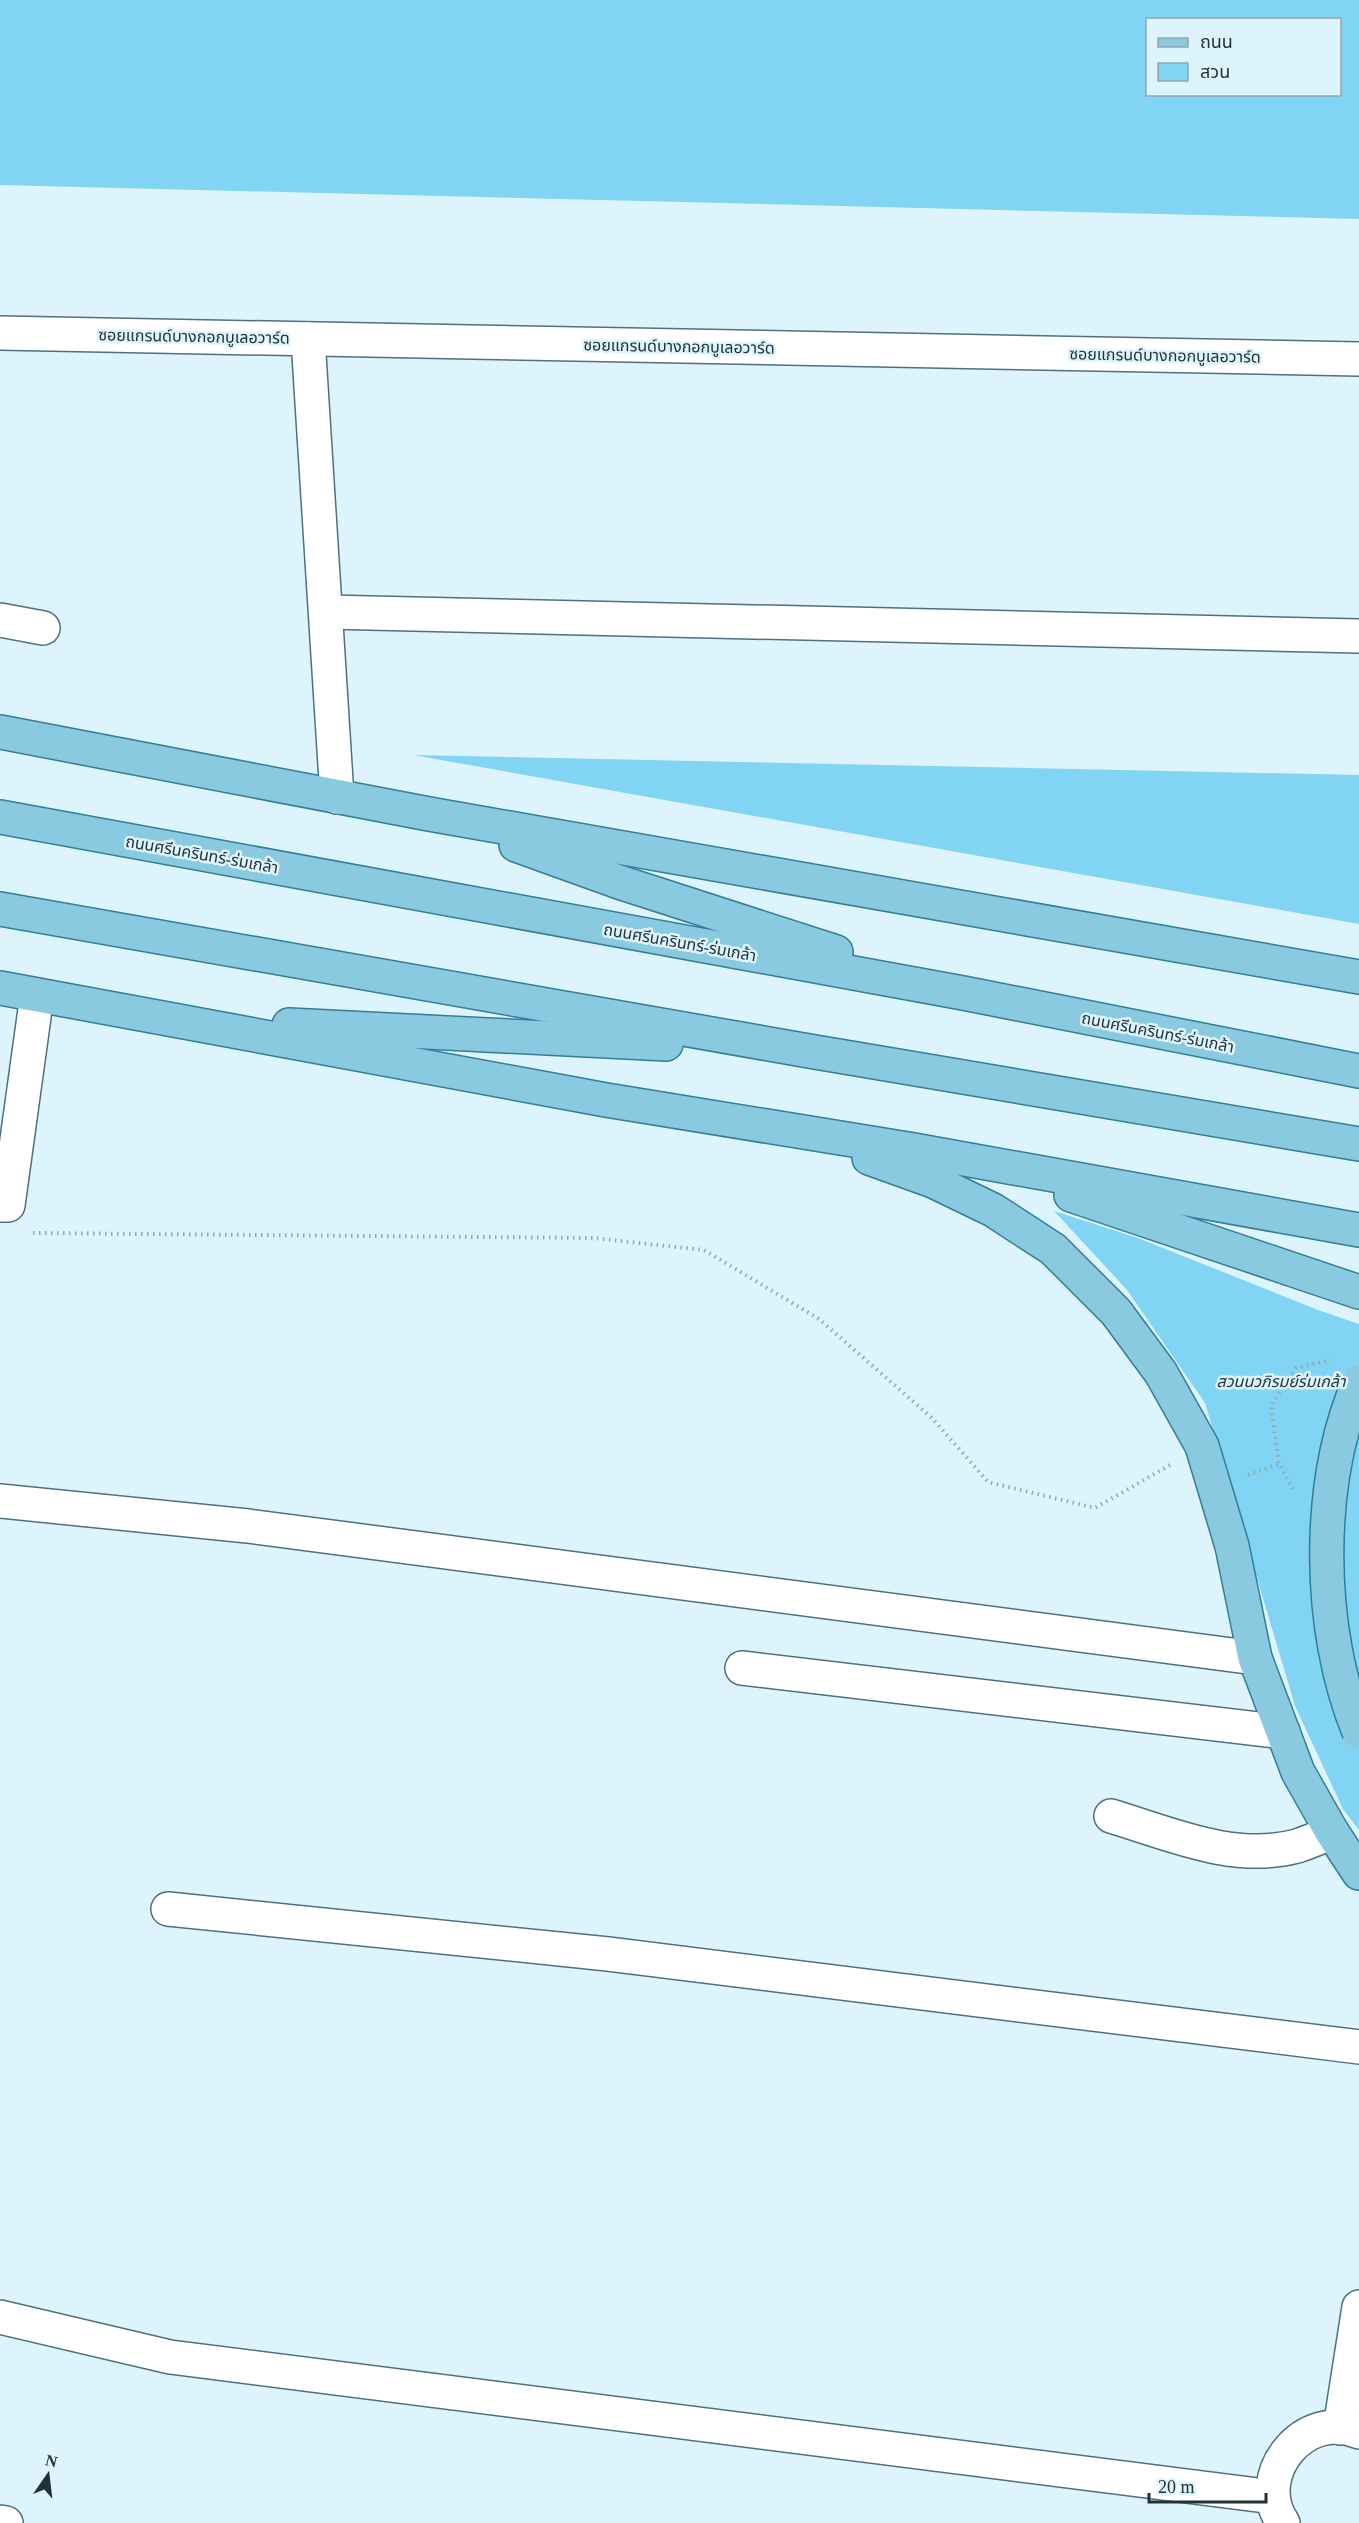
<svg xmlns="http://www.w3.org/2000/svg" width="1359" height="2523" font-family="'Times New Roman','Noto Sans Thai',serif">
<rect width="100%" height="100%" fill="#def4fd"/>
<g fill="#81d4f4" fill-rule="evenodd">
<path d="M0 0H1359V219L0 185ZM1148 20H1340V94H1148Z"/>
<path d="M413 755 1359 775V924Z"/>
<path d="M1054 1211 1138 1238 1318 1310 1359 1324V1830L1343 1809 1295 1706 1205 1403 1127 1290Z"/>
</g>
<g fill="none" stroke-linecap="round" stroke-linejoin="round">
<defs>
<g id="minor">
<path d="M0 333 1359 359"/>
<path d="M308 339 337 797"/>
<path d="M327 612 1359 636"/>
<path d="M0 620 43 628"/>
<path d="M0 1205H8L37 995"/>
<path d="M0 1501 248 1526 1255 1658"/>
<path d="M742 1668 1283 1732"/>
<path d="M1111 1816C1170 1834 1235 1863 1297 1846 1309 1842 1321 1837 1332 1832"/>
<path d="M168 1909 608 1954 1359 2047"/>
<path d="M0 2317 170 2357 1273 2497"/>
<path d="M1340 2428 1359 2307"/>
<path d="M0 2522 6 2523"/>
<path d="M1283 2523C1250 2475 1305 2408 1359 2432"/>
</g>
<g id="major">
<path d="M0 732 429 814 1359 977"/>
<path d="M0 817 963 993 1359 1071"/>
<path d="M516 845 619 882 836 952"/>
<path d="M0 909 809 1051 1359 1144"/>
<path d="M0 988 606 1100 914 1150 1359 1230"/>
<path d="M289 1025 666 1044"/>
<path d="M869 1158 933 1181 993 1210 1053 1249 1116 1312 1161 1373 1202 1446 1232 1546 1255 1658 1298 1772 1332 1832 1359 1873"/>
<path d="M1071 1195 1359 1292"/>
</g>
</defs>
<use href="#minor" stroke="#4f707e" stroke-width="36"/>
<use href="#major" stroke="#327e98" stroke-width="36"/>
<g stroke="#94a7af" stroke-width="4" stroke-dasharray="1.5 4.5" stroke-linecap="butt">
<path d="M33 1233 593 1238 704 1250 819 1319 932 1418 988 1482 1095 1508 1170 1465"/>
<path d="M1248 1475 1279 1464"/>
<path d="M1293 1489 1279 1464 1271 1405 1296 1368 1331 1360"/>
</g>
<use href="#minor" stroke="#fff" stroke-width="33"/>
<use href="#major" stroke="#89cae0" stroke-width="33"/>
<defs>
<path id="major-bridge" d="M1359 1382C1315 1484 1317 1630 1359 1732"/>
</defs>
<use href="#major-bridge" stroke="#327e98" stroke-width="36" stroke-linecap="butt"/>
<use href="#major-bridge" stroke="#89cae0" stroke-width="33"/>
</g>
<g text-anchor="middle" stroke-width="5" stroke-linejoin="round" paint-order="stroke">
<g font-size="16" fill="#223137" stroke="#def4fd">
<text transform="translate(194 336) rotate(1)" y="6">ซอยแกรนด์บางกอกบูเลอวาร์ด</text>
<text transform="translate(679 346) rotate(1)" y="6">ซอยแกรนด์บางกอกบูเลอวาร์ด</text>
<text transform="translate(1165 355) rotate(1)" y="6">ซอยแกรนด์บางกอกบูเลอวาร์ด</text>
<text transform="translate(202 854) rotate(10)" y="6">ถนนศรีนครินทร์-ร่มเกล้า</text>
<text transform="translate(680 942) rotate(10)" y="6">ถนนศรีนครินทร์-ร่มเกล้า</text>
<text transform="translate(1158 1032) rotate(11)" y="6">ถนนศรีนครินทร์-ร่มเกล้า</text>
</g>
<g font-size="16" font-style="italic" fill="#20363f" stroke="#def4fd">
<text x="1281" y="1387">สวนนวภิรมย์ร่มเกล้า</text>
</g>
</g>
<rect x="1146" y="18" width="195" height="78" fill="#def4fd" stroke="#93a6ae" stroke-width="1.5"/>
<rect x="1158" y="38" width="30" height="9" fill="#89cae0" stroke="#93a6ae" stroke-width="1.5"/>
<text x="1200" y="48" font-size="18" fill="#223137">ถนน</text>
<rect x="1158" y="63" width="30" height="18" fill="#81d4f4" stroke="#93a6ae" stroke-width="1.5"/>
<text x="1200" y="78" font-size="18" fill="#223137">สวน</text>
<g transform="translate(48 2475) rotate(14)" stroke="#def4fd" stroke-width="4.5" paint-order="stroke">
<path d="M0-4.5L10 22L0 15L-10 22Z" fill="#223137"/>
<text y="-9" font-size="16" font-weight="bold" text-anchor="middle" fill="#223137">N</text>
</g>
<path d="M1149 2493v9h117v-9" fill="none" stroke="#223137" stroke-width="3"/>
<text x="1158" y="2493" font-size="18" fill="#223137" stroke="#def4fd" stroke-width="4.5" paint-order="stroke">20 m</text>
</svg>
